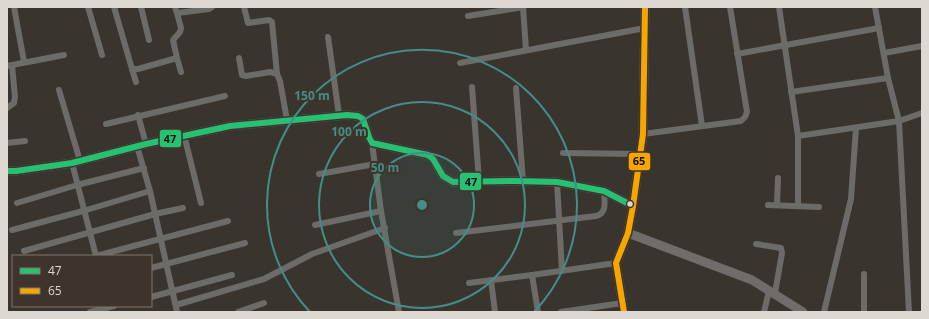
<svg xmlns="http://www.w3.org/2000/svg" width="929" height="319" font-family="'Open Sans',sans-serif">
<rect width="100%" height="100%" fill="#3a342f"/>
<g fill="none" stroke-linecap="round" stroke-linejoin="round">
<g stroke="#6d6b68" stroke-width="6">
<path d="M14 7 24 62"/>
<path d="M88 7 102 55"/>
<path d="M114 7 132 69H138L177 58 173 40 180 32 181 28 177 13"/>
<path d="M141 7 149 40"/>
<path d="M175 7 177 13 209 9 212 7"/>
<path d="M244 7 248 23 269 20 272 22 277 74"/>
<path d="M523 7 526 50"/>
<path d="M685 7 702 126"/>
<path d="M779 7 798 136V206"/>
<path d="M875 7 888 78 899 121 909 312"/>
<path d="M468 16 524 7"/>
<path d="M328 37 339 115"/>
<path d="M884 53 922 46"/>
<path d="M737 54 879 28"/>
<path d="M177 58 181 72"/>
<path d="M239 58 242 75 246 76 270 72 277 74 280 81 287 120"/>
<path d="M460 63 645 28"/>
<path d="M7 66 64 55"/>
<path d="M132 69 136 82"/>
<path d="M472 87 479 181"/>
<path d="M516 88 523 181"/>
<path d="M59 90 80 161"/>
<path d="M791 92 888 78"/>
<path d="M7 108 14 103 15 97 12 65"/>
<path d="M138 115 146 144"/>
<path d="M106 124 225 96"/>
<path d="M643 134 741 121 745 117 747 112 730 7"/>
<path d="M184 135 201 203"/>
<path d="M798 136 899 121 922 113"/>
<path d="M7 143 25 141"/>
<path d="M372 143 381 211 399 312"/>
<path d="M137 146 150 191 177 312"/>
<path d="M563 153 641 154"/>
<path d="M72 163 96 256"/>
<path d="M319 174 375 164"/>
<path d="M557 182 562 271"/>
<path d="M17 203 77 185 144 168"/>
<path d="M768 205 819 207"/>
<path d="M777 205 778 178"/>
<path d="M315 225 381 211"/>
<path d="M12 230 83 211 150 191"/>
<path d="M456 233 596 216C608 213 604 200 604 191"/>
<path d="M756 244 781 248 782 253 775 293"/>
<path d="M24 251 155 214 183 208"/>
<path d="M96 256 228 221"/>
<path d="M151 268 245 243"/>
<path d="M864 274V312"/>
<path d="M532 275 538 312"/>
<path d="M491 280 495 312"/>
<path d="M469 283 532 275 616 263"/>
<path d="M151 297 232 275"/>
<path d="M176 305 264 279 312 254 385 228"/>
<path d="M90 312 114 306"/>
<path d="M238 312 264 303"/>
<path d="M561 312 622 303"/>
<path d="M764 312 769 291"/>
<path d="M824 312 851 199 856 128"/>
</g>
<g stroke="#706c69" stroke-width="9">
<path d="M7 171H16L72 163 146 144 230 126 347 115 358 116 363 119 369 137 372 143 428 155 433 159 443 176 453 182 515 181 557 182 604 191 633 206"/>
<path d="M628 233 752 280 803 312"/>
<path d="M624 312 616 263 628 233 633 206 643 134 645 7"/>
</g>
<defs>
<path id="bus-1" d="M7 171H16L72 163 146 144 230 126 347 115 358 116 363 119 369 137 372 143 428 155 433 159 443 176 453 182 515 181 557 182 604 191 633 206"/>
<path id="bus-2" d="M624 312 616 263 628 233 633 206 643 134 645 7"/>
</defs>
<use href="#bus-1" stroke="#3e342b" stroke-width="9"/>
<use href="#bus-2" stroke="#3e342b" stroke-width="9"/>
<use href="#bus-1" stroke="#26c172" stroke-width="6"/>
<use href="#bus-2" stroke="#f7a600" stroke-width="6"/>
</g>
<circle cx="422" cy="205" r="52" fill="#438e87" fill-opacity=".12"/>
<g fill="none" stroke="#438e87" stroke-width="2">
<circle cx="422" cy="205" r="52"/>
<circle cx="422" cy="205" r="103"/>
<path d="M310 312A155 155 0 1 1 534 312"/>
</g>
<circle fill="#ded8d2" stroke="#3e342b" stroke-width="1.5" cx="630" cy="204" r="3.5"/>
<circle cx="422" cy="205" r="6" fill="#438e87" stroke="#3e342b" stroke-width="2"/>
<g font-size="12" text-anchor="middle" font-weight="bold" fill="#438e87" stroke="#3e342b" stroke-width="4" stroke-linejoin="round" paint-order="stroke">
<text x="312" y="100">150 m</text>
<text x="349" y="136">100 m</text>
<text x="385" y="172">50 m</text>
</g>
<g stroke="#3e342b" stroke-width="1.5">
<rect x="159" y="129" width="23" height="19" rx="4" fill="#26c172"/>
<rect x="628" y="152" width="23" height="19" rx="4" fill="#f7a600"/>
<rect x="459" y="172" width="23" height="19" rx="4" fill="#26c172"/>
</g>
<g font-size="11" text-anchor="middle" font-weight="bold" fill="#111">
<text x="170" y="143">47</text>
<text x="639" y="165">65</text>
<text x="471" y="186">47</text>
</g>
<rect width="929" height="319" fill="none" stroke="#ded8d2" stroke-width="16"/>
<rect x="12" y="255" width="140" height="52" fill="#3e342b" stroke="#7e766e"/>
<rect x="20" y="268" width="20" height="6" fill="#26c172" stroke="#7e766e"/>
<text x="48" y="275" font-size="12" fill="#ded8d2">47</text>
<rect x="20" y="288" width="20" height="6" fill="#f7a600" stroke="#7e766e"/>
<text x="48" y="295" font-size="12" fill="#ded8d2">65</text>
</svg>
